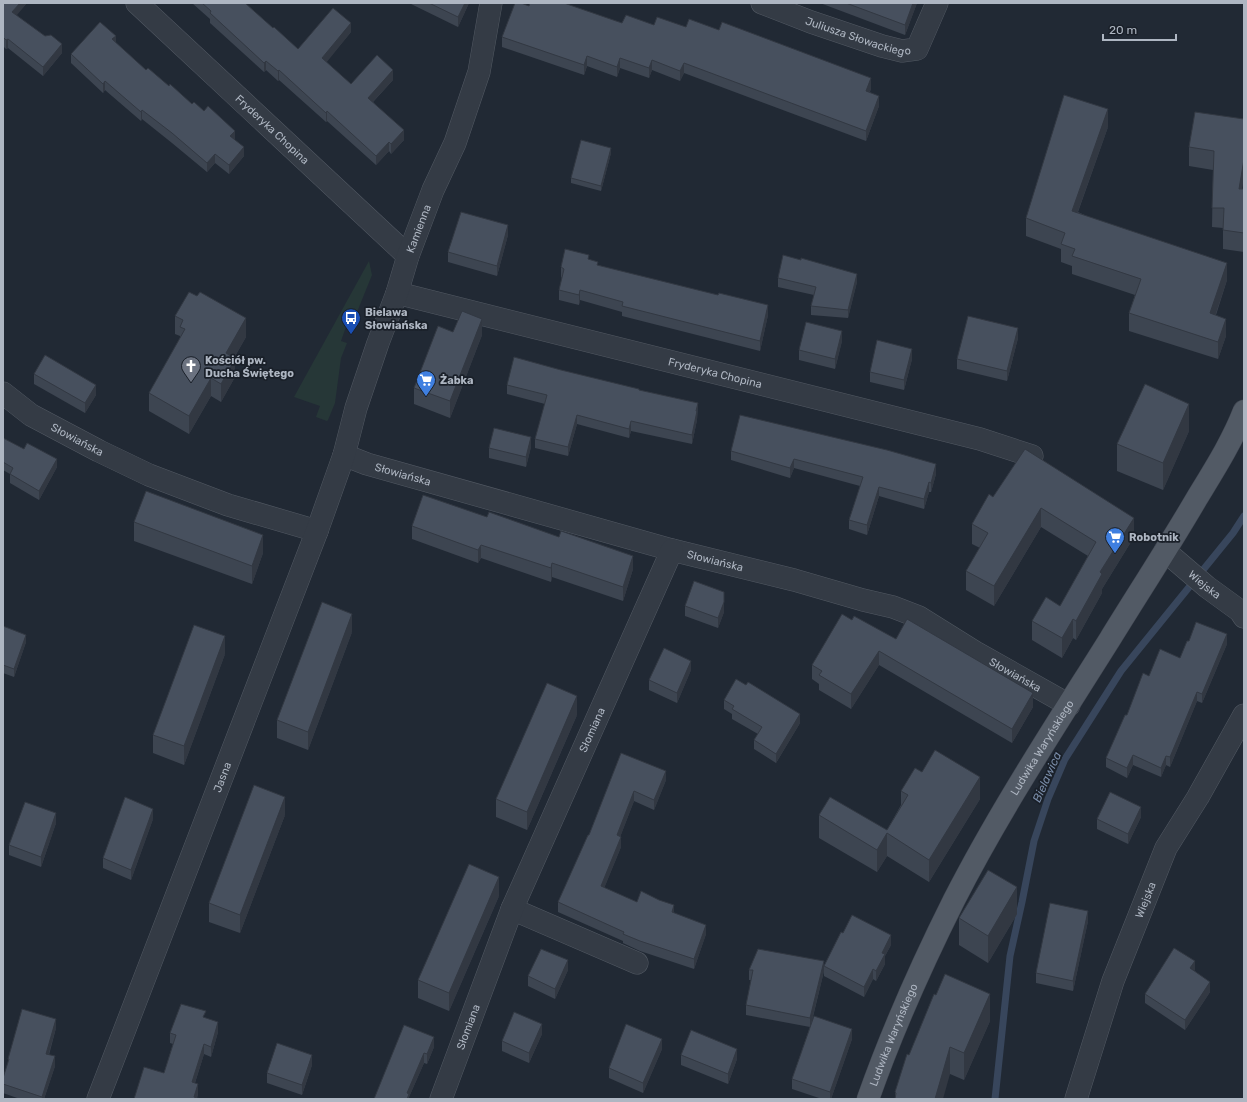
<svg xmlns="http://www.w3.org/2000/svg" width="1247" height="1102" font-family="Rubik,sans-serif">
<rect width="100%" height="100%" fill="#212934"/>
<path fill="#263737" d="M369 261 372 275 353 322 348 321 341 341 347 343 341 358 335 403 328 420 327 421 316 417 320 406 294 397Z"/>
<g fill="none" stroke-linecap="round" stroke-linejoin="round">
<path stroke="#38465c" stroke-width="7" d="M995 1099 1010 956 1022 902 1034 841 1048 799 1065 759 1121 671 1233 533 1244 516"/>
<defs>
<g id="minor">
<path id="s1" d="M137 3 408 256"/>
<path id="s2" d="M762 3 811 22 882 46 902 51 917 49 937 3"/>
<path id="s3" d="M397 293 980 439 1032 456"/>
<path id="s4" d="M3 393 31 415 99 451 149 475 228 505 317 531"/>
<path id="s5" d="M344 455 367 464 672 550 794 580 863 600 893 607 919 617 975 652 1069 705"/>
<path id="s6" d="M1165 551 1207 587 1240 611 1244 617"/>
<path d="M512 909 637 963"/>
<path id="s7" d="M98 1099 317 531 344 455 356 408 378 343 397 293 408 256 433 190 455 143 479 72 491 3"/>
<path id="s8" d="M441 1099 512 909 672 550"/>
<path id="s9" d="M1076 1099 1113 981 1166 848 1198 797 1244 715"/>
</g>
<g id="major">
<path id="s10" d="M868 1099C892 1031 922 964 954 900 1000 810 1056 725 1110 639 1139 592 1169 546 1197 498 1214 470 1232 442 1244 411"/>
</g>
</defs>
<use href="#minor" stroke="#525963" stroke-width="23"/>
<use href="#major" stroke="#3e444f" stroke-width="23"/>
<use href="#minor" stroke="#343b45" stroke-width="22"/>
<use href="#major" stroke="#525a65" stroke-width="22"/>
</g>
<g fill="#3d4551">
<path d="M3 3H27L16 15 62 53 43 76 8 48 6 49 3 46Z"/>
<path d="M192 3H245L273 28 298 49 351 32 326 62 351 84 393 80 373 102 404 140 391 154 389 151 376 165 327 121 326 122 279 80 278 81 266 70 264 72 210 23V19Z"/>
<path d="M409 3H469L458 27Z"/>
<path d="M820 3H917L905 35Z"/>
<path d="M529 6 622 23 686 27 871 88 870 92 879 106 866 141 684 73 680 81 652 70 649 78 620 68 617 77 587 66 584 75 502 47V37Z"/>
<path d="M116 43 146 70 192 104 235 140 244 156 229 174 215 163 207 172 172 143 142 119 141 121 105 90 103 93 71 63V54Z"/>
<path d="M1195 112 1242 189H1244V252L1223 249V228L1212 227 1213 170 1189 166V147Z"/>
<path d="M1108 127 1078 212 1227 280 1216 315 1226 336 1218 359 1129 331V313L1135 295 1072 274V266L1061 262V249L1026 236V218Z"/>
<path d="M611 153 601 191 571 183V178Z"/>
<path d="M508 235 497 276 448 262V252Z"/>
<path d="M589 260 598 265 768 315 760 351 622 316V312L580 300 579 305 559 300V290L562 278 561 277V267Z"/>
<path d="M778 278 857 282 848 318 811 315V306L814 295 778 287Z"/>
<path d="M175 316 246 337 234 358 235 377 221 402 211 396 189 434 149 411V393L180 339V336L175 334Z"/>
<path d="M453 332 482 335 450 418 414 404V388Z"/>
<path d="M1018 338 1007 381 957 369V359Z"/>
<path d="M842 341 835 369 799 360V350Z"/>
<path d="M912 359 904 390 870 382V372Z"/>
<path d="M561 370 639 390 698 403 697 420 692 444 631 431 629 438 577 424 568 456 535 448V439L545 404 507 394V385Z"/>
<path d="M34 374 96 395 85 413 34 384Z"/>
<path d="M1189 431 1163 490 1117 471V444Z"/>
<path d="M3 438 57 467 39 500 10 483V474L3 470Z"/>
<path d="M531 447 526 467 489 458V448Z"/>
<path d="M1025 449 1134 537 1102 589V593L1076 640 1073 638 1062 658 1032 640V621L1060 606 1088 556 1041 527 994 606 966 590V571L980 548 972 544V524L993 497Z"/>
<path d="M731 451 936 474 931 492H929L924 509 879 496 867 535 849 529V520L860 486 794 468 790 478 731 460Z"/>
<path d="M134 522 263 553 252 584 134 541Z"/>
<path d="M412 526 633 569 623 601 552 577 551 582 481 558 478 563 412 539Z"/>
<path d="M685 606 724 612 718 628 685 616Z"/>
<path d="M852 620 896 639 1033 707 1012 743 879 665 851 709 819 690V684L812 679V665Z"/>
<path d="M3 626 26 642 14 677 3 673Z"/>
<path d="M352 632 308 750 277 738V720Z"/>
<path d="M1227 644 1202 703 1197 701 1170 767 1166 765 1161 777 1133 765 1127 778 1106 767V758L1127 715 1149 676 1180 658Z"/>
<path d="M225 654 184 765 153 753V735Z"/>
<path d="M691 670 677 703 649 690V680Z"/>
<path d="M724 700 800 723 776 763 754 749V740L758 734 732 719V714L724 709Z"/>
<path d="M577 715 527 830 496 817V799Z"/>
<path d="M621 753 666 780 654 810 634 801 620 837 621 847 604 888 637 902 674 913 706 934 694 969 640 951 623 943V941L558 912V902L589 835Z"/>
<path d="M922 772 980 799 929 882 887 856 877 872 819 838V815L887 830 901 805V791Z"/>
<path d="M285 815 240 933 209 922V903Z"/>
<path d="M1141 817 1128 844 1097 829V819Z"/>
<path d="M153 819 131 880 103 868V858Z"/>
<path d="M56 823 41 867 9 855V845Z"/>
<path d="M499 896 449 1011 418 998V980Z"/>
<path d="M1017 914 988 963 959 945V918Z"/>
<path d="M1088 921 1073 991 1036 983V973Z"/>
<path d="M891 945 885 956V964L876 981 873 979 864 997 824 976V966Z"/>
<path d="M568 970 555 999 528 986V976Z"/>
<path d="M749 970 824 971 812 1021 852 1039 831 1099H822L792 1089V1079L810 1027 746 1015V1005L751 980H749Z"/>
<path d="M1195 971 1210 992 1185 1030 1145 1003V994Z"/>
<path d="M206 1018 218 1032 211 1057 204 1054 195 1083 198 1094 197 1098 134 1099 164 1073 173 1044 170 1043V1033Z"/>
<path d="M990 1021 964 1080 950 1074 895 1096V1092L909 1055Z"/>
<path d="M404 1025 434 1047 427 1064 424 1063 409 1097V1099Z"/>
<path d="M56 1028 49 1055 55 1066 44 1099H20L3 1093V1084L8 1063V1059Z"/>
<path d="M542 1034 529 1063 502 1051V1041Z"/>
<path d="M662 1049 643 1093 609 1078V1068Z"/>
<path d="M681 1055 737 1059 728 1084 681 1065Z"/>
<path d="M312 1065 302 1095 267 1083V1073Z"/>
</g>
<g fill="#323842">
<path d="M20 3H27L12 21V12Z"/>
<path d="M465 3H469L458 27V17Z"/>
<path d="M913 3H917L905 35V25Z"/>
<path d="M351 23V32L322 68V58Z"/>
<path d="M116 36V45L112 39Z"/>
<path d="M8 39V48L6 49V40Z"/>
<path d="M62 44V53L43 76V67Z"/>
<path d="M587 56V66L584 75V65Z"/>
<path d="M620 58V68L617 77V67Z"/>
<path d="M652 60V70L649 78V68Z"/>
<path d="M266 61V70L264 72V63Z"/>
<path d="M684 63V73L680 81V71Z"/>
<path d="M279 70V80L278 81V71Z"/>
<path d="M393 70V80L368 107V98Z"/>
<path d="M871 78V88L866 101V91Z"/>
<path d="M105 81V90L103 93V84Z"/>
<path d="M879 96V106L866 141V131Z"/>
<path d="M1108 109V127L1072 228V211Z"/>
<path d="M142 110V119L141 121V112Z"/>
<path d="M327 111V121L326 122V113Z"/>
<path d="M404 130V140L391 154V144Z"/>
<path d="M235 131V140L230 136Z"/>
<path d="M389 142V151L376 165V156Z"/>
<path d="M244 147V156L229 174V165Z"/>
<path d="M611 148V153L601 191V186Z"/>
<path d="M215 154V163L207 172V163Z"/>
<path d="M1244 159V178L1239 208V189Z"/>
<path d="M508 225V235L497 276V266Z"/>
<path d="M1227 263V280L1210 331V313Z"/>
<path d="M857 274V282L848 318V310Z"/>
<path d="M580 290V300L579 305V295Z"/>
<path d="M768 305V315L760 351V341Z"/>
<path d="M246 318V337L226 372V353Z"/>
<path d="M482 319V335L450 418V401Z"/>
<path d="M1226 319V336L1218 359V342Z"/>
<path d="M1018 328V338L1007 381V371Z"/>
<path d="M842 331V341L835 369V359Z"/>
<path d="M912 349V359L904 390V380Z"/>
<path d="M235 359V377L221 402V384Z"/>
<path d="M211 378V396L189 434V416Z"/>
<path d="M96 385V395L85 413V403Z"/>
<path d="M698 403 697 420 692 444V435Z"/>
<path d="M1189 404V431L1163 490V463Z"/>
<path d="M577 415V424L568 456V447Z"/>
<path d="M631 421V431L629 438V429Z"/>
<path d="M531 437V447L526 467V457Z"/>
<path d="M57 459V467L39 500V491Z"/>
<path d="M794 459V468L790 478V468Z"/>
<path d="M936 464V474L931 492V483Z"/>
<path d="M929 482V492L924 509V499Z"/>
<path d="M879 487V496L867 535V525Z"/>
<path d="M1041 508V527L994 606V586Z"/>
<path d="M1134 518V537L1102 589V593L1076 640V621L1100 572Z"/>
<path d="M263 535V553L252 584V566Z"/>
<path d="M481 545V558L478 563V550Z"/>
<path d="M633 556V569L623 601V587Z"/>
<path d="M552 563V577L551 582V568Z"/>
<path d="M724 602V612L718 628V618Z"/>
<path d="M352 614V632L308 750V732Z"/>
<path d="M1073 619V638L1062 658V638Z"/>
<path d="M1227 634V644L1202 703V694Z"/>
<path d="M26 635V642L14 677V669Z"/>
<path d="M225 636V654L184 765V746Z"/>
<path d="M879 651V665L851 709V694Z"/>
<path d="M691 661V670L677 703V693Z"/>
<path d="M1197 692V701L1170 767V757Z"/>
<path d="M1033 693V707L1012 743V729Z"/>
<path d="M577 696V715L527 830V812Z"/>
<path d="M800 714V723L776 763V754Z"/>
<path d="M1133 755V765L1127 778V768Z"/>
<path d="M1166 756V765L1161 777V768Z"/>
<path d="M666 771V780L654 810V800Z"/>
<path d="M980 777V799L929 882V860Z"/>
<path d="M634 791V801L617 845V835Z"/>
<path d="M285 797V815L240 933V915Z"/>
<path d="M1141 807V817L1128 844V834Z"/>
<path d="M153 809V819L131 880V870Z"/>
<path d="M56 813V823L41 867V857Z"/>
<path d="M887 833V856L877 872V850Z"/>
<path d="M621 837V847L601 896V886Z"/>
<path d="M499 877V896L449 1011V993Z"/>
<path d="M1017 887V914L988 963V936Z"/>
<path d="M674 905V915L672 912Z"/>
<path d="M1088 911V921L1073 991V981Z"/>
<path d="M706 925V934L694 969V959Z"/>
<path d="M891 935V945L885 956V964L876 981V971L882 953Z"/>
<path d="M568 960V970L555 999V989Z"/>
<path d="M824 961V971L810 1028V1018Z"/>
<path d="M1195 961V971L1190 968Z"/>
<path d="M873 969V979L864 997V987Z"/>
<path d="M1210 982V992L1185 1030V1020Z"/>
<path d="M990 994V1021L964 1080V1053Z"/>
<path d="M56 1019V1028L46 1063V1054Z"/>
<path d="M218 1022V1032L211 1057V1047Z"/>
<path d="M542 1024V1034L529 1063V1053Z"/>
<path d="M852 1029V1039L831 1099H830V1092Z"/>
<path d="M434 1037V1047L427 1064V1054Z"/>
<path d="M662 1039V1049L643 1093V1083Z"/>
<path d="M204 1044V1054L192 1092V1082Z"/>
<path d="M950 1047V1074L943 1099H935Z"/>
<path d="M737 1049V1059L728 1084V1074Z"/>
<path d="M424 1053V1063L409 1097V1099H407V1093Z"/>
<path d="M312 1055V1065L302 1095V1085Z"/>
<path d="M55 1056V1066L44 1099H42V1097Z"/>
<path d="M198 1084V1094L196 1099 194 1097Z"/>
</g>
<g fill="#47505e" stroke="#323842">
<path d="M3 3H20L12 12 45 36 51 35 62 44 43 67 8 39 6 40 3 37Z"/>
<path d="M202 3H245L273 28 274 27 298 49 333 8 351 23 322 58 351 84 377 55 393 70 368 98 404 130 391 144 389 142 376 156 327 111 326 113 279 70 278 71 266 61 264 63 210 13 211 11Z"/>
<path d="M429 3H465L458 17Z"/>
<path d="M515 3H521L529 6 530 3H564L622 23 626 15 654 25 657 17 686 27 689 19 719 30 722 22 871 78 866 91 879 96 866 131 684 63 680 71 652 60 649 68 620 58 617 67 587 56 584 65 502 37Z"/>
<path d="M846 3H913L905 25Z"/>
<path d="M100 22 116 36 112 39 146 70 148 68 169 86 170 84 192 104 194 102 204 111 208 106 235 131 230 136 244 147 229 165 215 154 207 163 172 133 142 110 141 112 105 81 103 84 71 54Z"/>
<path d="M1064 95 1108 109 1072 211 1227 263 1210 313 1226 319 1218 342 1129 313 1141 279 1072 256 1075 249 1061 244 1065 233 1026 218Z"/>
<path d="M1195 112 1244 119V159L1239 189H1244V233L1223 230 1224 208H1212L1214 151 1189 147Z"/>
<path d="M581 140 611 148 601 186 571 178Z"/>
<path d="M461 212 508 225 497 266 448 252Z"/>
<path d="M565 249 589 255 588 259 598 262 597 265 718 295 719 293 768 305 760 341 622 306 623 302 580 290 579 295 559 290 564 269 561 267Z"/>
<path d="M783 255 801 260V258L857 274 848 310 811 306 816 287 778 278Z"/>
<path d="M189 292 197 296 200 292 246 318 226 353 235 359 221 384 211 378 189 416 149 393 185 329 180 327 183 320 175 316Z"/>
<path d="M462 311 482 319 450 401 414 388 438 326 453 332Z"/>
<path d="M968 316 1018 328 1007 371 957 359Z"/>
<path d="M806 322 842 331 835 359 799 350Z"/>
<path d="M877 340 912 349 904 380 870 372Z"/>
<path d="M45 355 96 385 85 403 34 374Z"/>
<path d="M514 357 561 370 639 389V390L698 403 696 411H697L692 435 631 421 629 429 577 415 568 447 535 439 547 395 507 385Z"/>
<path d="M1145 384 1189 404 1163 463 1117 444Z"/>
<path d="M740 415 887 450 936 464 931 483 929 482 924 499 879 487 867 525 849 520 863 477 794 459 790 468 731 451Z"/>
<path d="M494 428 531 437 526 457 489 448Z"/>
<path d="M3 438 24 449 27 443 57 459 39 491 10 474 13 468 3 462Z"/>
<path d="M1025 449 1134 518 1100 572 1102 574 1076 621 1073 619 1062 638 1032 621 1046 597 1060 606 1096 542 1041 508 994 586 966 571 988 533 972 524 989 494 993 497Z"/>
<path d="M146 491 263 535 252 566 134 522Z"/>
<path d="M423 495 487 517 489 512 559 537 561 531 633 556 623 587 552 563 551 568 481 545 478 550 412 526Z"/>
<path d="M694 581 724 592V602L718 618 685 606Z"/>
<path d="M322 602 352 614 308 732 277 720Z"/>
<path d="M842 614 852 620 854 616 896 639 907 619 1033 693 1012 729 879 651 851 694 819 675 822 671 812 665Z"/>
<path d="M1196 622 1227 634 1202 694 1197 692 1170 757 1166 756 1161 768 1133 755 1127 768 1106 758 1125 715H1127L1143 673 1149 676 1160 649 1180 658 1187 641H1189Z"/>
<path d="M194 625 225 636 184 746 153 735Z"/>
<path d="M3 626 26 635 14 669 3 665Z"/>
<path d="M664 648 691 661 677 693 649 680Z"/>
<path d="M736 679 746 685 748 682 800 714 776 754 754 740 762 727 732 709 734 706 724 700Z"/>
<path d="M547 683 577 696 527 812 496 799Z"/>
<path d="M935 750 980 777 929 860 887 833 877 850 819 815 830 797 887 830 908 795 901 791 915 768 922 772Z"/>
<path d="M621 753 666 771 654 800 634 791 617 835 621 837 601 886 637 902 641 891 659 900 674 905 672 912 706 925 694 959 640 941 623 934 624 932 558 902 588 835H589Z"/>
<path d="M254 785 285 797 240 915 209 903Z"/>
<path d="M1110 792 1141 807 1128 834 1097 819Z"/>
<path d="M125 797 153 809 131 870 103 858Z"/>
<path d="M25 802 56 813 41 857 9 845Z"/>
<path d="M469 864 499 877 449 993 418 980Z"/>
<path d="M988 870 1017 887 988 936 959 918Z"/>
<path d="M1050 903 1088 911 1073 981 1036 973Z"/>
<path d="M852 915 891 935 882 953 885 954 876 971 873 969 864 987 824 966 841 932 843 933Z"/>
<path d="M1174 948 1195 961 1190 968 1210 982 1185 1020 1145 994Z"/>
<path d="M541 949 568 960 555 989 528 976Z"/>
<path d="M758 949 824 961 810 1018 746 1005 753 970H749Z"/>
<path d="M945 974 990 994 964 1053 950 1047 935 1099H895L896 1093 895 1092 907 1054 909 1055 934 994 936 995Z"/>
<path d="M181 1004 206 1011 203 1017 218 1022 211 1047 204 1044 192 1082 198 1084 194 1097 201 1099H134L144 1067 164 1073 176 1035 170 1033Z"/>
<path d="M22 1009 56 1019 46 1054 55 1056 42 1097 3 1084V1078L9 1059H8Z"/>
<path d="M514 1012 542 1024 529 1053 502 1041Z"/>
<path d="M814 1016 852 1029 830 1092 792 1079Z"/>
<path d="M626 1024 662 1039 643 1083 609 1068Z"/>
<path d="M404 1025 434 1037 427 1054 424 1053 407 1093 409 1094 407 1099H374Z"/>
<path d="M691 1030 737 1049 728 1074 681 1055Z"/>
<path d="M277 1043 312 1055 302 1085 267 1073Z"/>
</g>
<defs>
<symbol id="bus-pin" viewBox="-11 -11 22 30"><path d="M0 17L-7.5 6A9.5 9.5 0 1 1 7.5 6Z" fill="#1a4fb4" stroke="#1a2029"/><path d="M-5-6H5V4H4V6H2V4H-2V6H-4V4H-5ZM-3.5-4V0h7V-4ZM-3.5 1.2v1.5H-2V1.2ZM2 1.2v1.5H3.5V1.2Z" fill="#fff"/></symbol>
<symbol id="church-pin" viewBox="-11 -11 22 30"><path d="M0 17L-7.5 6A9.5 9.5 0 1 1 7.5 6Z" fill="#6b7280" stroke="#1a2029"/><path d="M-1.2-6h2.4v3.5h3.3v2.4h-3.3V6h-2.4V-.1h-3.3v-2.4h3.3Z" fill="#fff"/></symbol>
<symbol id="supermarket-pin" viewBox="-11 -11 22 30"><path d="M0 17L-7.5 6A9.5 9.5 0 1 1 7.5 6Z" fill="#3f7fe0" stroke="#1a2029"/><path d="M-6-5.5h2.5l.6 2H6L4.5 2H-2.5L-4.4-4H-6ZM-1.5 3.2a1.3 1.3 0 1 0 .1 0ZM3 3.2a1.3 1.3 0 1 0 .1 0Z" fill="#fff"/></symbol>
</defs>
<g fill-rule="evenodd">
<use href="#bus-pin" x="340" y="307" width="22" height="30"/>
<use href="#church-pin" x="180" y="355" width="22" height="30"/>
<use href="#supermarket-pin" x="415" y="369" width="22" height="30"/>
<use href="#supermarket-pin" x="1104" y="526" width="22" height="30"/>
</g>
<g text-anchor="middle" stroke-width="3.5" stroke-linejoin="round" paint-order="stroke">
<g font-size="11" fill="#aeb6c2" stroke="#1a2029">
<text dy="4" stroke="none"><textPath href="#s2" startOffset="102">Juliusza Słowackiego</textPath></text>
<text dy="4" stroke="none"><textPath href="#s1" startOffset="185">Fryderyka Chopina</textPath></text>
<text dy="4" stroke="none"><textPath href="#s7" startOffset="928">Kamienna</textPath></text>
<text dy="4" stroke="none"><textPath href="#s3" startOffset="328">Fryderyka Chopina</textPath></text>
<text dy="4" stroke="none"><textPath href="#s4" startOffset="88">Słowiańska</textPath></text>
<text dy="4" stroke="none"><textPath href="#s5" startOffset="62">Słowiańska</textPath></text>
<text dy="4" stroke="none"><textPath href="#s5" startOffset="386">Słowiańska</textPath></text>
<text dy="4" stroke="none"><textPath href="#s6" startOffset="52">Wiejska</textPath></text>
<text dy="4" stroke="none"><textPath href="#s5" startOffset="710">Słowiańska</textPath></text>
<text dy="4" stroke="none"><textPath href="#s8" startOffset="399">Słomiana</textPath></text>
<text dy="4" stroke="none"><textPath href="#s10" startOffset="393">Ludwika Waryńskiego</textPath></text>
<text dy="4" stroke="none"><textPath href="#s7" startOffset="345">Jasna</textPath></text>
<text dy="4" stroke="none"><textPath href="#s9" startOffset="211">Wiejska</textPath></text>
<text dy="4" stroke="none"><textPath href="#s8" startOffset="77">Słomiana</textPath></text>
<text dy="4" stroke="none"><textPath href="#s10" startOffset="69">Ludwika Waryńskiego</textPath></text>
</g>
<g font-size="11" font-weight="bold" fill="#aeb6c2" stroke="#1a2029" text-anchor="start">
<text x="365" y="316">Bielawa<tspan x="365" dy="13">Słowiańska</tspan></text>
<text x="205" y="364">Kościół pw.<tspan x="205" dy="13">Ducha Świętego</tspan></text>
<text x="440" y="384">Żabka</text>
<text x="1129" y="541">Robotnik</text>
</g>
<g font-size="12" font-style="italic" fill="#798ca8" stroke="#1a2029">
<text transform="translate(1047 777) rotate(-66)" y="4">Bielawica</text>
</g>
</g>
<rect width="1247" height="1102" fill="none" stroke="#aeb6c2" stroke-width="8"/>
<path d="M1103 34v6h73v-6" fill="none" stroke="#aeb6c2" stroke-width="2"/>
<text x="1109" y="34" font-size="12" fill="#aeb6c2" stroke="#1a2029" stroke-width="3" paint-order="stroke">20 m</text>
</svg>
